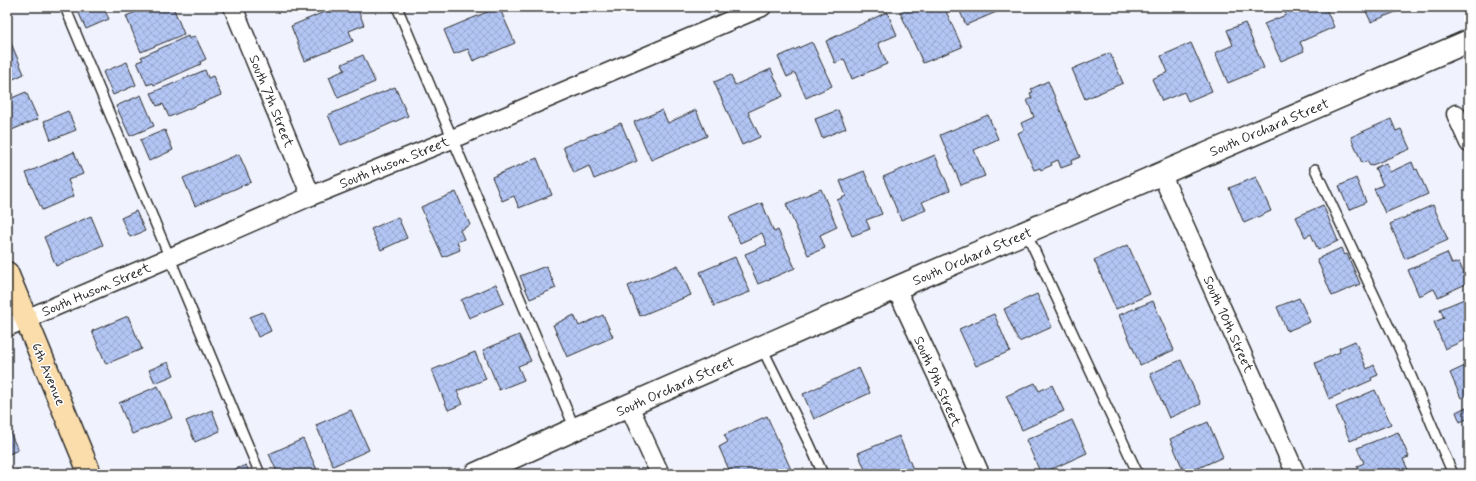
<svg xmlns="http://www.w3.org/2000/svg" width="1476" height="481" font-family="Mynerve,sans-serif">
<defs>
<pattern id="building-cross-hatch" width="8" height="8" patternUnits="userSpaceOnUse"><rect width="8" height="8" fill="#b2c5f4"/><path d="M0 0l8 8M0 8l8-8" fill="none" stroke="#99a9d1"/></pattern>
</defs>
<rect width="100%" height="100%" fill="#f0f3fd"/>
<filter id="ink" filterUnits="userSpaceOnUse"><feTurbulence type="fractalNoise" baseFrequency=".025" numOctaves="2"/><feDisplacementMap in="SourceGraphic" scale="8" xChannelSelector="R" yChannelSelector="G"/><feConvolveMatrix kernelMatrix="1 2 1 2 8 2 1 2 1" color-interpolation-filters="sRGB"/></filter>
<g filter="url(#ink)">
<g fill="url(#building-cross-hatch)" stroke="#2b2b2b">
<path d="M76 7H103L109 19 86 29Z"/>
<path d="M148 7H173L184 34 141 52 126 16Z"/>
<path d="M336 7H357L364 25 349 31 353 41 305 61 291 26Z"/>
<path d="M499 7 515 43 473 61 468 49 454 54 444 30Z"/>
<path d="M578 7H593L580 12Z"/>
<path d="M912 7H944L962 47 923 63 900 12Z"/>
<path d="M958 7H1008L966 25Z"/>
<path d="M1282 7H1297L1298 9 1303 7H1325L1334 27 1300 42 1304 51 1281 61 1264 24 1286 15Z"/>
<path d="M1364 7H1396L1398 11 1371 22Z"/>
<path d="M887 12 897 35 878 43 887 64 852 79 844 59 835 63 826 41Z"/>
<path d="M1245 23 1264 68 1228 83 1215 53 1233 45 1227 30Z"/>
<path d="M188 36 189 39 195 36 206 59 200 62 201 64 154 85 153 83 147 85 137 62 143 60 141 57Z"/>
<path d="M812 42 832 86 806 98 795 73 787 77 778 57Z"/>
<path d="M11 43 24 74 7 82V44Z"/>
<path d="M1191 43 1212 91 1188 101 1184 92 1162 101 1152 79 1168 72 1161 56Z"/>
<path d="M1110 53 1123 83 1085 99 1072 69Z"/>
<path d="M363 55 375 82 338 98 329 77 345 70 342 64Z"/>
<path d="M127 62 136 85 113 95 103 72Z"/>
<path d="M771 69 783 96 748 112 760 137 742 145 714 82 731 75 735 85Z"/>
<path d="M205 70 208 78 213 76 221 95 169 117 163 104 157 106 151 93Z"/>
<path d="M1048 81 1080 157 1071 161 1072 164 1061 168 1058 160 1051 163 1052 165 1041 170 1040 168 1034 170 1018 133 1024 130 1021 123 1034 117 1027 100 1032 98 1030 93 1033 92 1031 89Z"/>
<path d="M395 87 408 116 341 145 328 115Z"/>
<path d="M26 92 38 119 7 132V100Z"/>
<path d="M141 95 154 126 130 136 116 106Z"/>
<path d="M662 110 668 123 696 110 707 136 651 160 634 122Z"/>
<path d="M838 110 846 128 822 138 815 119Z"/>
<path d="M68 111 76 130 51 140 44 121Z"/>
<path d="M988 115 998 139 974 150 985 176 961 185 940 135Z"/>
<path d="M1391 119 1396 131 1401 129 1410 149 1370 166 1367 161 1362 163 1351 137Z"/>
<path d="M621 123 637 161 594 179 589 166 574 173 563 147Z"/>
<path d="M165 130 173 150 149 161 140 140Z"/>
<path d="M74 152 83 174 68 180 74 196 42 210 26 173Z"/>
<path d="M239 154 251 182 195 206 183 178Z"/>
<path d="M935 155 950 190 922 202 926 210 901 220 883 177Z"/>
<path d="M537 158 552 195 519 208 514 196 502 201 492 177Z"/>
<path d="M1412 162 1415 170 1417 169 1428 194 1385 213 1374 189 1383 185 1375 168 1386 163 1390 172Z"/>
<path d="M864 171 882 214 866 220 870 229 852 236 837 200 846 196 840 181Z"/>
<path d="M1256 177 1271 211 1244 223 1229 188Z"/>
<path d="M1356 178 1366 202 1349 210 1339 186Z"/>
<path d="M821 189 837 227 820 235 825 248 808 255 786 204Z"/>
<path d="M456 192 470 225 460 230 464 239 457 242 460 250 443 257 421 207Z"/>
<path d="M762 203 774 232 778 230 795 268 758 284 745 254 767 245 762 233 740 243 729 217Z"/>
<path d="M1323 205 1338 241 1318 250 1311 234 1305 237 1296 217Z"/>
<path d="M1433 205 1448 240 1405 259 1390 224Z"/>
<path d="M136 211 145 231 130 237 121 218Z"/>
<path d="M91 216 103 245 56 266 44 237Z"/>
<path d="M398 217 407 238 381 250 371 229Z"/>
<path d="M1128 245 1150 294 1116 309 1094 260Z"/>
<path d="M1341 248 1344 255 1347 254 1360 284 1332 296 1317 259Z"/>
<path d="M1447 253 1452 264 1459 262 1468 283 1438 297 1434 289 1419 296 1408 270Z"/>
<path d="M735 257 750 292 714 306 700 272Z"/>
<path d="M678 265 691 295 640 316 628 286Z"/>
<path d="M546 266 556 288 530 299 520 276Z"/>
<path d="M496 284 504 303 469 318 461 300Z"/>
<path d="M1037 294 1052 327 1019 342 1004 309Z"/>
<path d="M1469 297V338L1445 349 1434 322 1444 318 1440 309Z"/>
<path d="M1299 298 1310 322 1287 331 1277 307Z"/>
<path d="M1153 301 1174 350 1140 365 1119 315Z"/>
<path d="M263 312 271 331 258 337 250 317Z"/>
<path d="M994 314 1010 351 976 366 959 329Z"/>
<path d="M574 315 579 326 603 315 613 337 567 357 553 325Z"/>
<path d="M128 316 142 349 106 364 92 331Z"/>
<path d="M519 335 531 361 518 366 524 380 499 390 483 350Z"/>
<path d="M1355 341 1367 369 1374 365 1378 375 1371 378 1372 380 1329 399 1315 363 1340 352 1339 348Z"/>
<path d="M475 352 486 379 457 391 463 404 448 410 432 370Z"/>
<path d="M1181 360 1201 404 1169 418 1150 374Z"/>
<path d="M168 362 174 375 155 383 149 370Z"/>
<path d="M1469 364V394L1461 398 1450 373Z"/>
<path d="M859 368 870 393 814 419 803 394Z"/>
<path d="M1035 383 1039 391 1052 385 1064 411 1022 430 1006 396Z"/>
<path d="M158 386 172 418 132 434 119 403Z"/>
<path d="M1375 390 1391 424 1350 441 1336 407Z"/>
<path d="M1466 407 1469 418 1460 422 1456 412Z"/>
<path d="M212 410 220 431 195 442 186 421Z"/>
<path d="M351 410 369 450 333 466 316 425Z"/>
<path d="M767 416 793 474H725L730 472 719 447 728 442 724 435Z"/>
<path d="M1072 420 1087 453 1041 474 1026 440Z"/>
<path d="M1208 422 1223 457 1185 474 1170 439Z"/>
<path d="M7 426 18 450 7 455Z"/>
<path d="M1398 432 1409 457 1403 459 1410 474H1361L1357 466 1364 463 1357 448Z"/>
<path d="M899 436 915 474H867L858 453Z"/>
<path d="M303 439 318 472 313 474H278L269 454Z"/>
<path d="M246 465 250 474H229L228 472Z"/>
<path d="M19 469 21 474H8Z"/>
<path d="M1114 469 1117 474H1103Z"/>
</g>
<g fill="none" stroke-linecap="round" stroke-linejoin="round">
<defs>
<g id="lane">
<path d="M65 7 260 474"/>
<path d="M397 7 575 429"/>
<path d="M1315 169 1399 348 1453 474"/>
<path d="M1026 232 1138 474"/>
<path d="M762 348 809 443 823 474"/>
</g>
<g id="street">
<path d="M233 7 311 196"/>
<path d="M1456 114 1469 143"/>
<path d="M1161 173 1296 474"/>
<path d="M896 288 941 384 980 474"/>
<path d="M7 327 169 258 311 196 452 139 762 7"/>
<path d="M629 406 660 474"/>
</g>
<path id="secondary" d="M476 474 575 429 896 288 1469 41"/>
<path id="primary" d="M7 273 90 474"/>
</defs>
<use href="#lane" stroke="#2b2b2b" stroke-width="12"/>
<use href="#street" stroke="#2b2b2b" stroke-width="21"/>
<use href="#secondary" stroke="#2b2b2b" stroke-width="25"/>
<use href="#primary" stroke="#2b2b2b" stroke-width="25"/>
<use href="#lane" stroke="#fff" stroke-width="9"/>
<use href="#street" stroke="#fff" stroke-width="18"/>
<use href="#secondary" stroke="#fff" stroke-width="22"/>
<use href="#primary" stroke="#fbddab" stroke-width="22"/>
</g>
</g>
<g text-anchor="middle" stroke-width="3" stroke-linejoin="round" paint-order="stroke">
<g font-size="14" fill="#2b2b2b" stroke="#fff">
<text transform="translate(272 101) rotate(68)" y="5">South 7th Street</text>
<text transform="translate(1269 127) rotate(-23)" y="5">South Orchard Street</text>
<text transform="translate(394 162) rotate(-22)" y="5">South Huson Street</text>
<text transform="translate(972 256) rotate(-23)" y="5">South Orchard Street</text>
<text transform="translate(96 289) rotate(-23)" y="5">South Huson Street</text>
<text transform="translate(1229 324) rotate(66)" y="5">South 10th Street</text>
<text transform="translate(49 374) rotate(67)" y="5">6th Avenue</text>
<text transform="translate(938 381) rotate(66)" y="5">South 9th Street</text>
<text transform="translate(675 386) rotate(-24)" y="5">South Orchard Street</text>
</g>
</g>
<rect width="1476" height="481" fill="none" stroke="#fff" stroke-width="24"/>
<rect x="12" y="12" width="1452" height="457" fill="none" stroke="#2b2b2b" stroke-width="1.5" filter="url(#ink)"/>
</svg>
